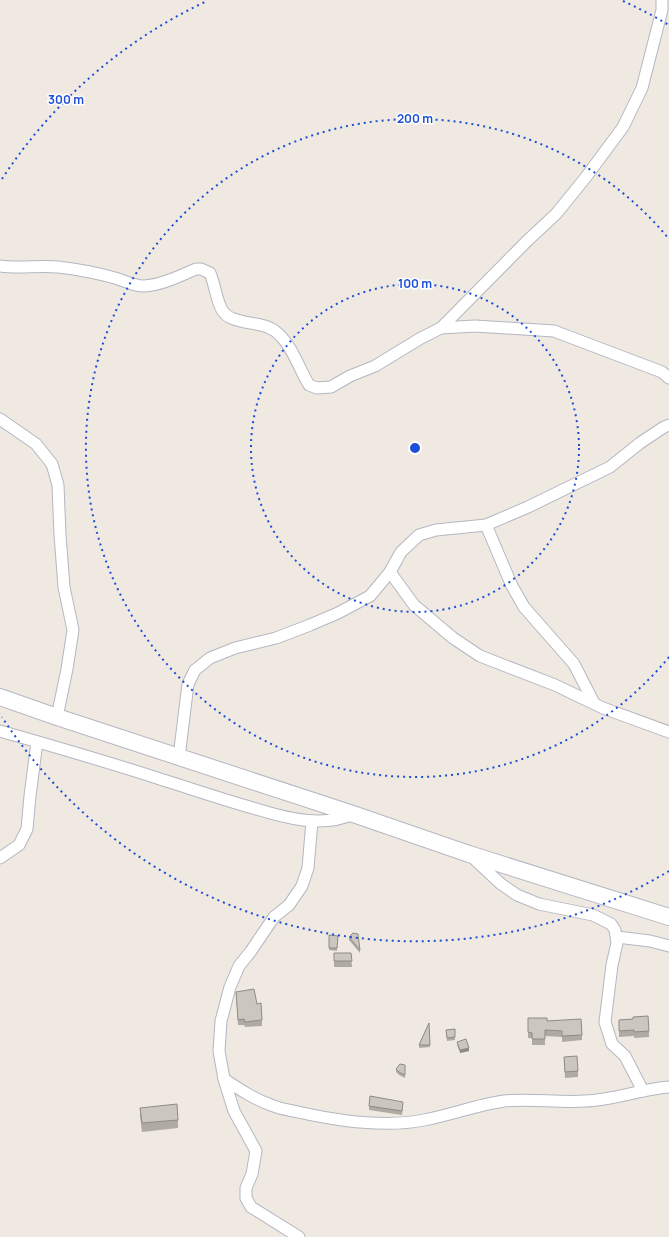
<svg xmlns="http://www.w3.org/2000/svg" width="669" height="1237" font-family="Manrope,sans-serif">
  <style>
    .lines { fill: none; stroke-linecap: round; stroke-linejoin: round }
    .street-casing { stroke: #b4b7c1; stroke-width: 13 }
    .secondary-casing { stroke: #b4b7c1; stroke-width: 18 }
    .street { stroke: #fff; stroke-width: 11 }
    .secondary { stroke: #fff; stroke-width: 16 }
    .wall { fill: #afaba4 }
    .shaded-wall { fill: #8e8b86 }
    .building { fill: #cbc7bf; stroke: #8e8b86 }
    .ring { fill: none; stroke: #1d4ed8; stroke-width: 2; stroke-dasharray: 2 4 }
    .centre { fill: #1d4ed8; stroke: #fff; stroke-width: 2 }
    .ring-label { font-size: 12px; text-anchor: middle; font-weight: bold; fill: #1d4ed8; stroke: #fff; stroke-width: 3; stroke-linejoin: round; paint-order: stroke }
  </style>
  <rect width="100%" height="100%" fill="#efe9e1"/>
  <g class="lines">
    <defs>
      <g id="street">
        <path d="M0,266C19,269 38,265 58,267C76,269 97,273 115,278C125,281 133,286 144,286C162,285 179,276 196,269H201L210,273C215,285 216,299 222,310C231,326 261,320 275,331C292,344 298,367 309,385L317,388L331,387L350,376L375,366L421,338L441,328L475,326L554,331L662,372L669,378"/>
        <path d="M441,328L527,241L556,214L586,177L623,127L642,88L662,10V0"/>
        <path d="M0,419L36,444L52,464L58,485L60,535L64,587L73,630L67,669L57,717"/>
        <path d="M486,525L512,586L524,607L574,664L594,703"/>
        <path d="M390,572L414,605L453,638L480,656L555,685L603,708L669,732"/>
        <path d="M0,731C52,746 105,761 157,778C189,788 221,799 253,808C269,813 286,818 303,820C320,822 338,821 353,814"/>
        <path d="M179,757L188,684L195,670L210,658L235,648L276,638L310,625L338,613L370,596L390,572L401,552L419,535L436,530L486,525L528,507L610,467L640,443L664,427L669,425"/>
        <path d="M472,857L501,884L517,895L539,904L593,915L611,924L615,930L617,943L612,965L605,1022L612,1044L625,1056L643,1091"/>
        <path d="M0,858L19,845L27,829L30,796L37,742"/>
        <path d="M617,937L650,941L669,946"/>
        <path d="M224,1079C239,1089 254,1099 271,1105C280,1109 289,1110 298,1112C338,1121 384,1128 424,1120C451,1115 476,1105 504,1101C531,1098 558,1103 585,1101C614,1100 641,1089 669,1087"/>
        <path d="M299,1237L251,1207L246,1198V1188L252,1174L256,1151L234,1111L224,1079L219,1051L221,1021L230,987L239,966L251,951L274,917L289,905L302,886L308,868L312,821"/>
      </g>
      <path id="secondary" d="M0,697L57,717L353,814L469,854L669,917"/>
    </defs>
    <!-- street casing -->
    <use href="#street" class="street-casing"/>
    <!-- secondary casing -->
    <use href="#secondary" class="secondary-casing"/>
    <!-- street -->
    <use href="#street" class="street"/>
    <!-- secondary -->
    <use href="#secondary" class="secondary"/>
  </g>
  <!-- wall -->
  <g class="wall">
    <path d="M329,935L338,936L337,951L329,950Z"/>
    <path d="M349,937L360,950V953L349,940Z"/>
    <path d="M334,953H351L352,967H334Z"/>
    <path d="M236,992L257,1004L262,1020V1026L245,1027L244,1025H238Z"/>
    <path d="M528,1018L547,1021L582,1035V1040L562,1042V1037L545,1036V1045H532V1038H528Z"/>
    <path d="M633,1019L649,1031V1037L634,1038V1036L619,1037V1020Z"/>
    <path d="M429,1023L430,1047L419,1048V1045Z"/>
    <path d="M455,1029V1040L447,1041L446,1030Z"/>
    <path d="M457,1042L469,1051L460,1053L457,1045Z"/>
    <path d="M564,1057L578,1071V1077L565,1078Z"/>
    <path d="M405,1065V1078L399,1075L396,1072V1069Z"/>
    <path d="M369,1106H403L402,1115L369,1110Z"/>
    <path d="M140,1108L178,1120V1128L142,1132L140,1116Z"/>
  </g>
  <!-- shaded-wall -->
  <path class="shaded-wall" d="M469,1048V1051L460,1053V1050Z"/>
  <!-- building -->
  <g class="building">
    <path d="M353,933L358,934L360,950L349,937Z"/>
    <path d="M329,935L338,936L337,948H329Z"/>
    <path d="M334,953H351L352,961H334Z"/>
    <path d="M254,989L257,1004L261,1003L262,1020L245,1022L244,1019L238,1020L236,992Z"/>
    <path d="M648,1016L649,1031L634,1032V1030L619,1031V1020L633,1019V1017Z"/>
    <path d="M528,1018H547V1021L581,1019L582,1035L562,1036V1031L545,1030V1039H532V1033L528,1032Z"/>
    <path d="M429,1023L430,1045H419Z"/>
    <path d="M455,1029V1037L447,1038L446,1030Z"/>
    <path d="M466,1039L469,1048L460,1050L457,1042Z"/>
    <path d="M577,1056L578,1071L565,1072L564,1057Z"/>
    <path d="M400,1064L405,1065V1075L399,1072L396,1069Z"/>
    <path d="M370,1096L403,1102L402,1111L369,1106Z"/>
    <path d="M177,1104L178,1120L142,1123L140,1108Z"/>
  </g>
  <!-- distance rings -->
  <g class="ring">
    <circle cx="415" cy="448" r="164"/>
    <path d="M669 657A329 329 0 1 1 669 239"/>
    <path d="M669 871A493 493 0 0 1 2 717M2 179A493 493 0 0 1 207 1M623 1A493 493 0 0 1 669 25"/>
  </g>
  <circle cx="415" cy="448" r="6" class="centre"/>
  <g class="ring-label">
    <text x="66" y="104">300 m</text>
    <text x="415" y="123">200 m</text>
    <text x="415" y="288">100 m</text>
  </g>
</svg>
